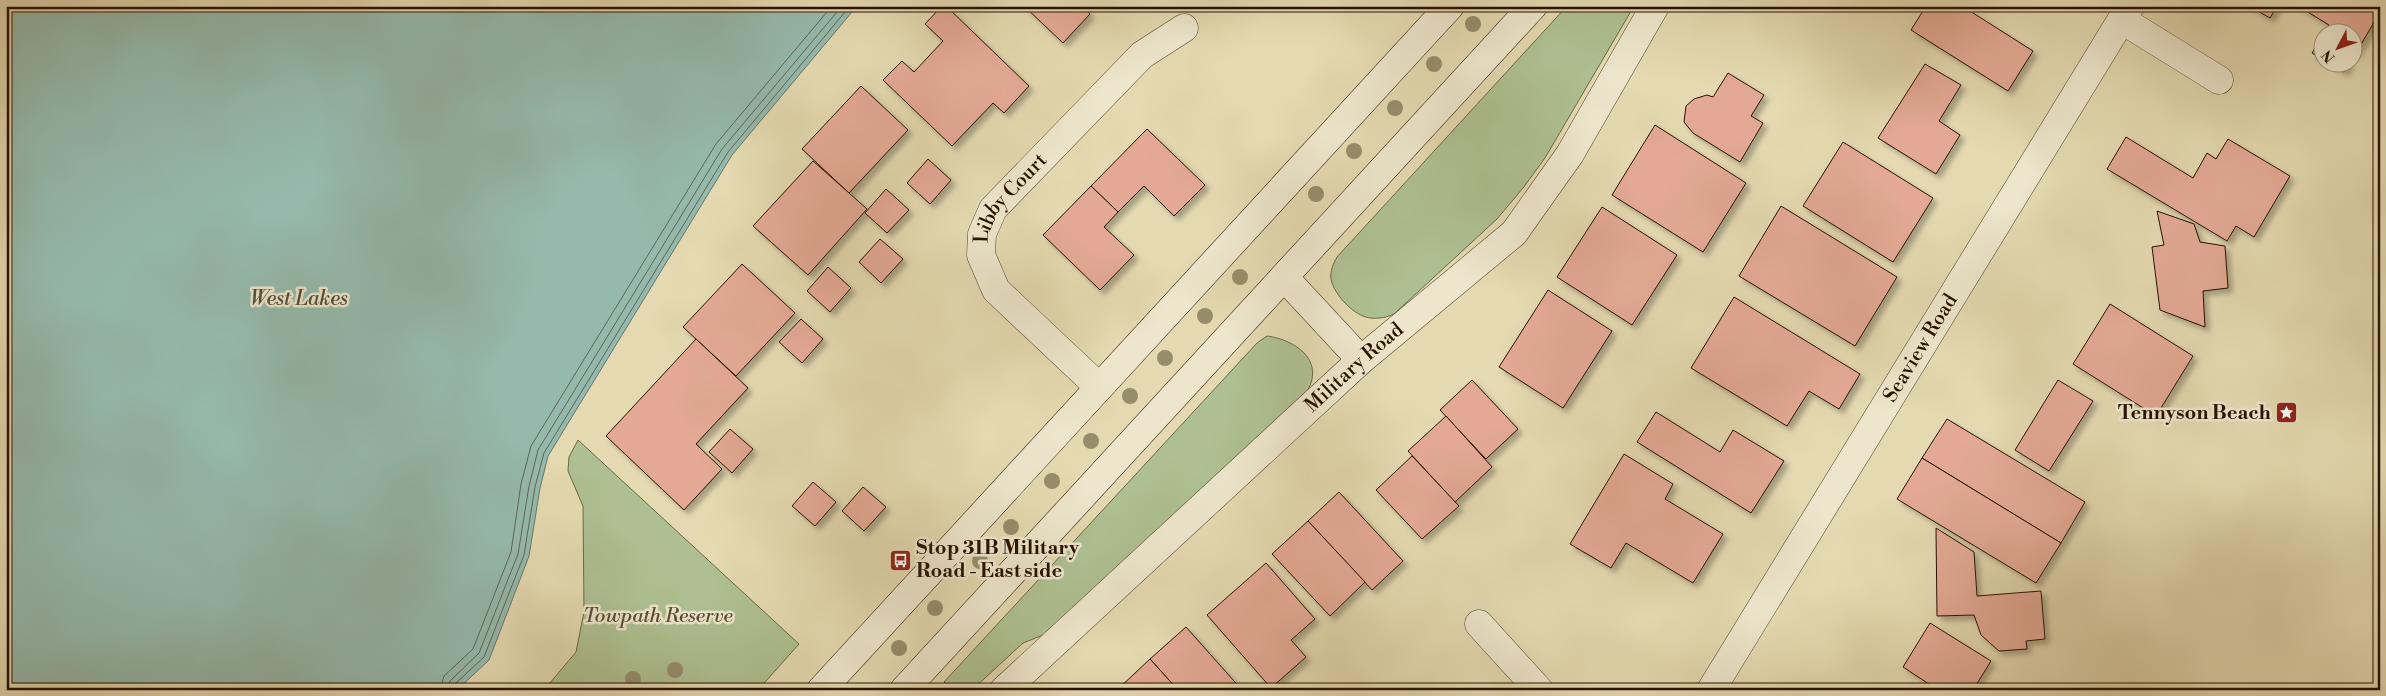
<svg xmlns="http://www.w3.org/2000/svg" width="2386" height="696" font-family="'Libre Bodoni',serif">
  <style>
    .green { fill: #aec091; stroke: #6a6848 }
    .water { fill: #95baad; stroke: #697668 }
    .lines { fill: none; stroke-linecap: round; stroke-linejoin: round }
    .shore { stroke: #5e6556; stroke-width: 1 }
    .building { fill: #e3a994; stroke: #271000; filter: url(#shadow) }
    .street-casing { stroke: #56422c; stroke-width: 29 }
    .secondary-casing { stroke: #271000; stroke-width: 29 }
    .street { stroke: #ede6cc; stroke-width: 28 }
    .secondary { stroke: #ede6cc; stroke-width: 28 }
    .tree { fill: #968d6b }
    .labels { text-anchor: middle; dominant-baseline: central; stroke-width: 5; stroke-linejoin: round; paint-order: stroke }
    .street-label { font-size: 20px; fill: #271000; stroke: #ede6cc }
    .poi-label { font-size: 20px; font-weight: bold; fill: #271000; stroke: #ede6cc; text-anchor: end }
    .park-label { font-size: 20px; font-style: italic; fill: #564e33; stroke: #ede6cc }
    .water-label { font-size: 21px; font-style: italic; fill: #4e4c3d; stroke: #ede6cc }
  </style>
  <defs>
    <filter id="shadow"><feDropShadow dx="4.5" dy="4.5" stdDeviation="2.5" flood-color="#0004"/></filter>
  </defs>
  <rect width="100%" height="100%" fill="#e4d9b0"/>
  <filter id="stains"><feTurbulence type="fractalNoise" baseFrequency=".004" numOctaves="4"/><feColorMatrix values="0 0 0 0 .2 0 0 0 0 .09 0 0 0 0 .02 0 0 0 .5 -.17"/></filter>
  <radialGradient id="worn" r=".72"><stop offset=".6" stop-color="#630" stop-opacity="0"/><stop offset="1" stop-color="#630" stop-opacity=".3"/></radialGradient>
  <!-- green -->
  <g class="green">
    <path d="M1567,6H1634L1545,158L1523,188L1497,219L1394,314C1387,317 1380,319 1371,318C1355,317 1334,295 1331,279C1330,271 1333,264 1337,257Z"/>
    <path d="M1267,336C1297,340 1326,362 1306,393L1043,635L1023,643L972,690H954L944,682L1257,343Z"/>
    <path d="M578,440L799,644L758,690H544L576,652L584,612L583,506L568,471L569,457Z"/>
  </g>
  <!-- water -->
  <path class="water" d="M6,6H857L732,155L548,456L540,488L529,556L489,660L457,690H6Z"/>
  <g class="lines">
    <!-- shore -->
    <g class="shore">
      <path d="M440,690L444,676L473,649L511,552L521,484L531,446L716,144L832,6"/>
      <path d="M448,690L450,681L479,653L518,554L529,486L538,450L722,149L842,6"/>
      <path d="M454,690L455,684L484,657L524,555L535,487L544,453L728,152L850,6"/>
    </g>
  </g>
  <!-- building -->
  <g class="building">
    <path d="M942,6H946L1029,86L1004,113L993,103L952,146L883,80L902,61L914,72L943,41L925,24Z"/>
    <path d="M1024,6H1082L1090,14L1063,43Z"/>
    <path d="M1926,6H1962L2033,51L2008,91L1911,30Z"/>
    <path d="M2249,6H2277L2270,18Z"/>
    <path d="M2298,6H2366L2379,14L2354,56V32H2324L2329,25Z"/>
    <path d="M2324,34V60L2312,53Z"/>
    <path d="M2328,62H2350L2344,72Z"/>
    <path d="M1925,64L1961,85L1939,121L1960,135L1936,174L1878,138Z"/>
    <path d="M1728,73L1764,95L1751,116L1763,123L1740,162L1693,133L1684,122L1686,106L1694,99L1707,95L1713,97Z"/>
    <path d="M861,86L908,130L849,193L802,149Z"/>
    <path d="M1655,125L1746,183L1703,252L1612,195Z"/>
    <path d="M1147,129L1205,185L1174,216L1144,186L1118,212L1091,186Z"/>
    <path d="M2126,137L2193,178L2207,153L2216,159L2228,139L2290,176L2254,237L2236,226L2227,241L2107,169Z"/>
    <path d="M1843,142L1933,198L1893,262L1803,206Z"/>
    <path d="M928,159L951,180L930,204L907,183Z"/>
    <path d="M813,161L867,209L808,275L753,226Z"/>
    <path d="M1091,186L1118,212L1104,227L1134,255L1100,290L1043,235Z"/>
    <path d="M886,189L909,210L887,233L865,213Z"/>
    <path d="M1781,206L1897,277L1855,346L1739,276Z"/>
    <path d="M1602,207L1677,255L1632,325L1557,277Z"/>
    <path d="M2157,211L2194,224L2200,242L2225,246L2228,288L2203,291L2205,327L2160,310L2152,247L2164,245Z"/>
    <path d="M880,239L903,259L881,283L859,262Z"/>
    <path d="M742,264L795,313L736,376L683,327Z"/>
    <path d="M828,267L851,288L830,312L807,291Z"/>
    <path d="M1548,290L1612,331L1563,408L1499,367Z"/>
    <path d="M1734,297L1860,374L1839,409L1809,391L1787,426L1691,368Z"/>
    <path d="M2110,304L2193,356L2156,416L2073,364Z"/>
    <path d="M801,319L823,339L802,363L779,342Z"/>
    <path d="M696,339L748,388L696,444L722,469L684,510L606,436Z"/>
    <path d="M1472,380L1518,429L1486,459L1440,410Z"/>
    <path d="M2058,380L2093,401L2049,471L2015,450Z"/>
    <path d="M1656,412L1720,452L1733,430L1784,461L1751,513L1637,442Z"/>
    <path d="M1446,416L1492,467L1455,502L1408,451Z"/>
    <path d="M1947,419L2085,502L2061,543L1922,458Z"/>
    <path d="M730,429L753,449L732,473L709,452Z"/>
    <path d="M1624,454L1673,484L1665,499L1723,534L1693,583L1626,543L1611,568L1570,544Z"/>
    <path d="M1412,456L1459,506L1422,539L1376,490Z"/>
    <path d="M1922,458L2061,543L2036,583L1897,499Z"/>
    <path d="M813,482L836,502L815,526L792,506Z"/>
    <path d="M863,487L886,507L864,531L842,511Z"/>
    <path d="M1339,492L1403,561L1372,590L1308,521Z"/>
    <path d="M1308,521L1365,582L1330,616L1272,554Z"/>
    <path d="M1936,528L1974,552L1977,596L2041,591L2045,639L2026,641L2027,649L1999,651L1981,635L1974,615L1937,616Z"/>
    <path d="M1266,563L1315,619L1291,640L1306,657L1271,688L1207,615Z"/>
    <path d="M1930,623L1991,661L1973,690H1938L1903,667Z"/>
    <path d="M1186,627L1242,690H1178L1150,659Z"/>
    <path d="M1150,659L1178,690H1117Z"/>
  </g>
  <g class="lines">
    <defs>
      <g id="street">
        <path d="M2122,20L2219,80"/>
        <path id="s1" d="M1099,387L996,290L981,255L982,234L993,209L1142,55L1184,28"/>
        <path d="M1479,624L1539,690"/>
        <path id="s2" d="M1004,690L1361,360L1514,233L1570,154L1655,6"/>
        <path id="s3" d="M1711,690L2130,6"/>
      </g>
      <g id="secondary">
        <path d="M1284,277L1361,360"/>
        <path d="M821,690L1450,6"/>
        <path d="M904,690L1533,6"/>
      </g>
    </defs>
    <!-- street casing -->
    <use href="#street" class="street-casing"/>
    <!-- secondary casing -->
    <use href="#secondary" class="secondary-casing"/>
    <!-- street -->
    <use href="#street" class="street"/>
    <!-- secondary -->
    <use href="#secondary" class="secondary"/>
  </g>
  <!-- trees -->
  <g class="tree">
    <circle cx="1473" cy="24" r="8"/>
    <circle cx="1434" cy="64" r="8"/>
    <circle cx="1395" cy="108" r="8"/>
    <circle cx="1354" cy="151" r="8"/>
    <circle cx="1316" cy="194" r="8"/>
    <circle cx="1240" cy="277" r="8"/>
    <circle cx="1205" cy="316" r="8"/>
    <circle cx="1165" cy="358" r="8"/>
    <circle cx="1130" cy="396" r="8"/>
    <circle cx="1091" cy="441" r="8"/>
    <circle cx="1052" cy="481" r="8"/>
    <circle cx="1011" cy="527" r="8"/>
    <circle cx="980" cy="561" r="8"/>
    <circle cx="935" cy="608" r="8"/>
    <circle cx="899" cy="648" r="8"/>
    <circle cx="675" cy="670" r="8"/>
    <circle cx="633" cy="679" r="8"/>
  </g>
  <!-- icons -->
  <defs>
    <symbol id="sight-square" viewBox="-11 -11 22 22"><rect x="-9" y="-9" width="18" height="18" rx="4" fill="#8f2418" stroke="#ede6cc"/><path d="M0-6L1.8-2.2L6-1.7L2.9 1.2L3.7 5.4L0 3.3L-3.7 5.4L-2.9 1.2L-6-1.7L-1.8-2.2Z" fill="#fff"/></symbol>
    <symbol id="bus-square" viewBox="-11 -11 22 22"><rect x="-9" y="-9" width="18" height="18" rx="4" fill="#8f2418" stroke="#ede6cc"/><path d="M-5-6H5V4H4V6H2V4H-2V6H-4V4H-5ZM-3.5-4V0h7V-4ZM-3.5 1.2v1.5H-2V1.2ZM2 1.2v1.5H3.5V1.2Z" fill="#fff"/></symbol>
  </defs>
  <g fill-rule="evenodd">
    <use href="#sight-square" x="2274" y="400" width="25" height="25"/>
    <use href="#bus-square" x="888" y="548" width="25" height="25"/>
  </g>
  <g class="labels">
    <!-- street labels -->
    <g class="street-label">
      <text stroke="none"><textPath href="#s1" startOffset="246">Libby Court</textPath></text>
      <text stroke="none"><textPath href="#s3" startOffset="401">Seaview Road</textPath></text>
      <text stroke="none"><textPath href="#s2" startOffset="476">Military Road</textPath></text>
    </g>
    <!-- poi labels -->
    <g class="poi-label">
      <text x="2271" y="413">Tennyson Beach</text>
      <text x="916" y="548" text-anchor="start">Stop 31B Military<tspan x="916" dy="23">Road - East side</tspan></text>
    </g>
    <!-- park labels -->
    <g class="park-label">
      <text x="658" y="616">Towpath Reserve</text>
    </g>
    <!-- water labels -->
    <g class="water-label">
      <text x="299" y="299">West Lakes</text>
    </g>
  </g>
  <!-- margin -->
  <rect width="2386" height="696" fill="none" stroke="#e4d9b0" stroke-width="25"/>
  <rect x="8" y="8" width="2371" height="681" fill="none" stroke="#271000" stroke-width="2.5"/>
  <rect x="12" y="12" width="2361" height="671" fill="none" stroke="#271000"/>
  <!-- north arrow -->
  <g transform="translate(2338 48) rotate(229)"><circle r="24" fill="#ede6cc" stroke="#9e907a"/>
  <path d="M0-4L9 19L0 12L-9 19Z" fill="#8f2418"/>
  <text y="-8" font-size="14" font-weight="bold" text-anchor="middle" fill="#271000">N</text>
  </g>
  <rect width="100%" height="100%" filter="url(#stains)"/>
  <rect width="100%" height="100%" fill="url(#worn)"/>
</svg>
